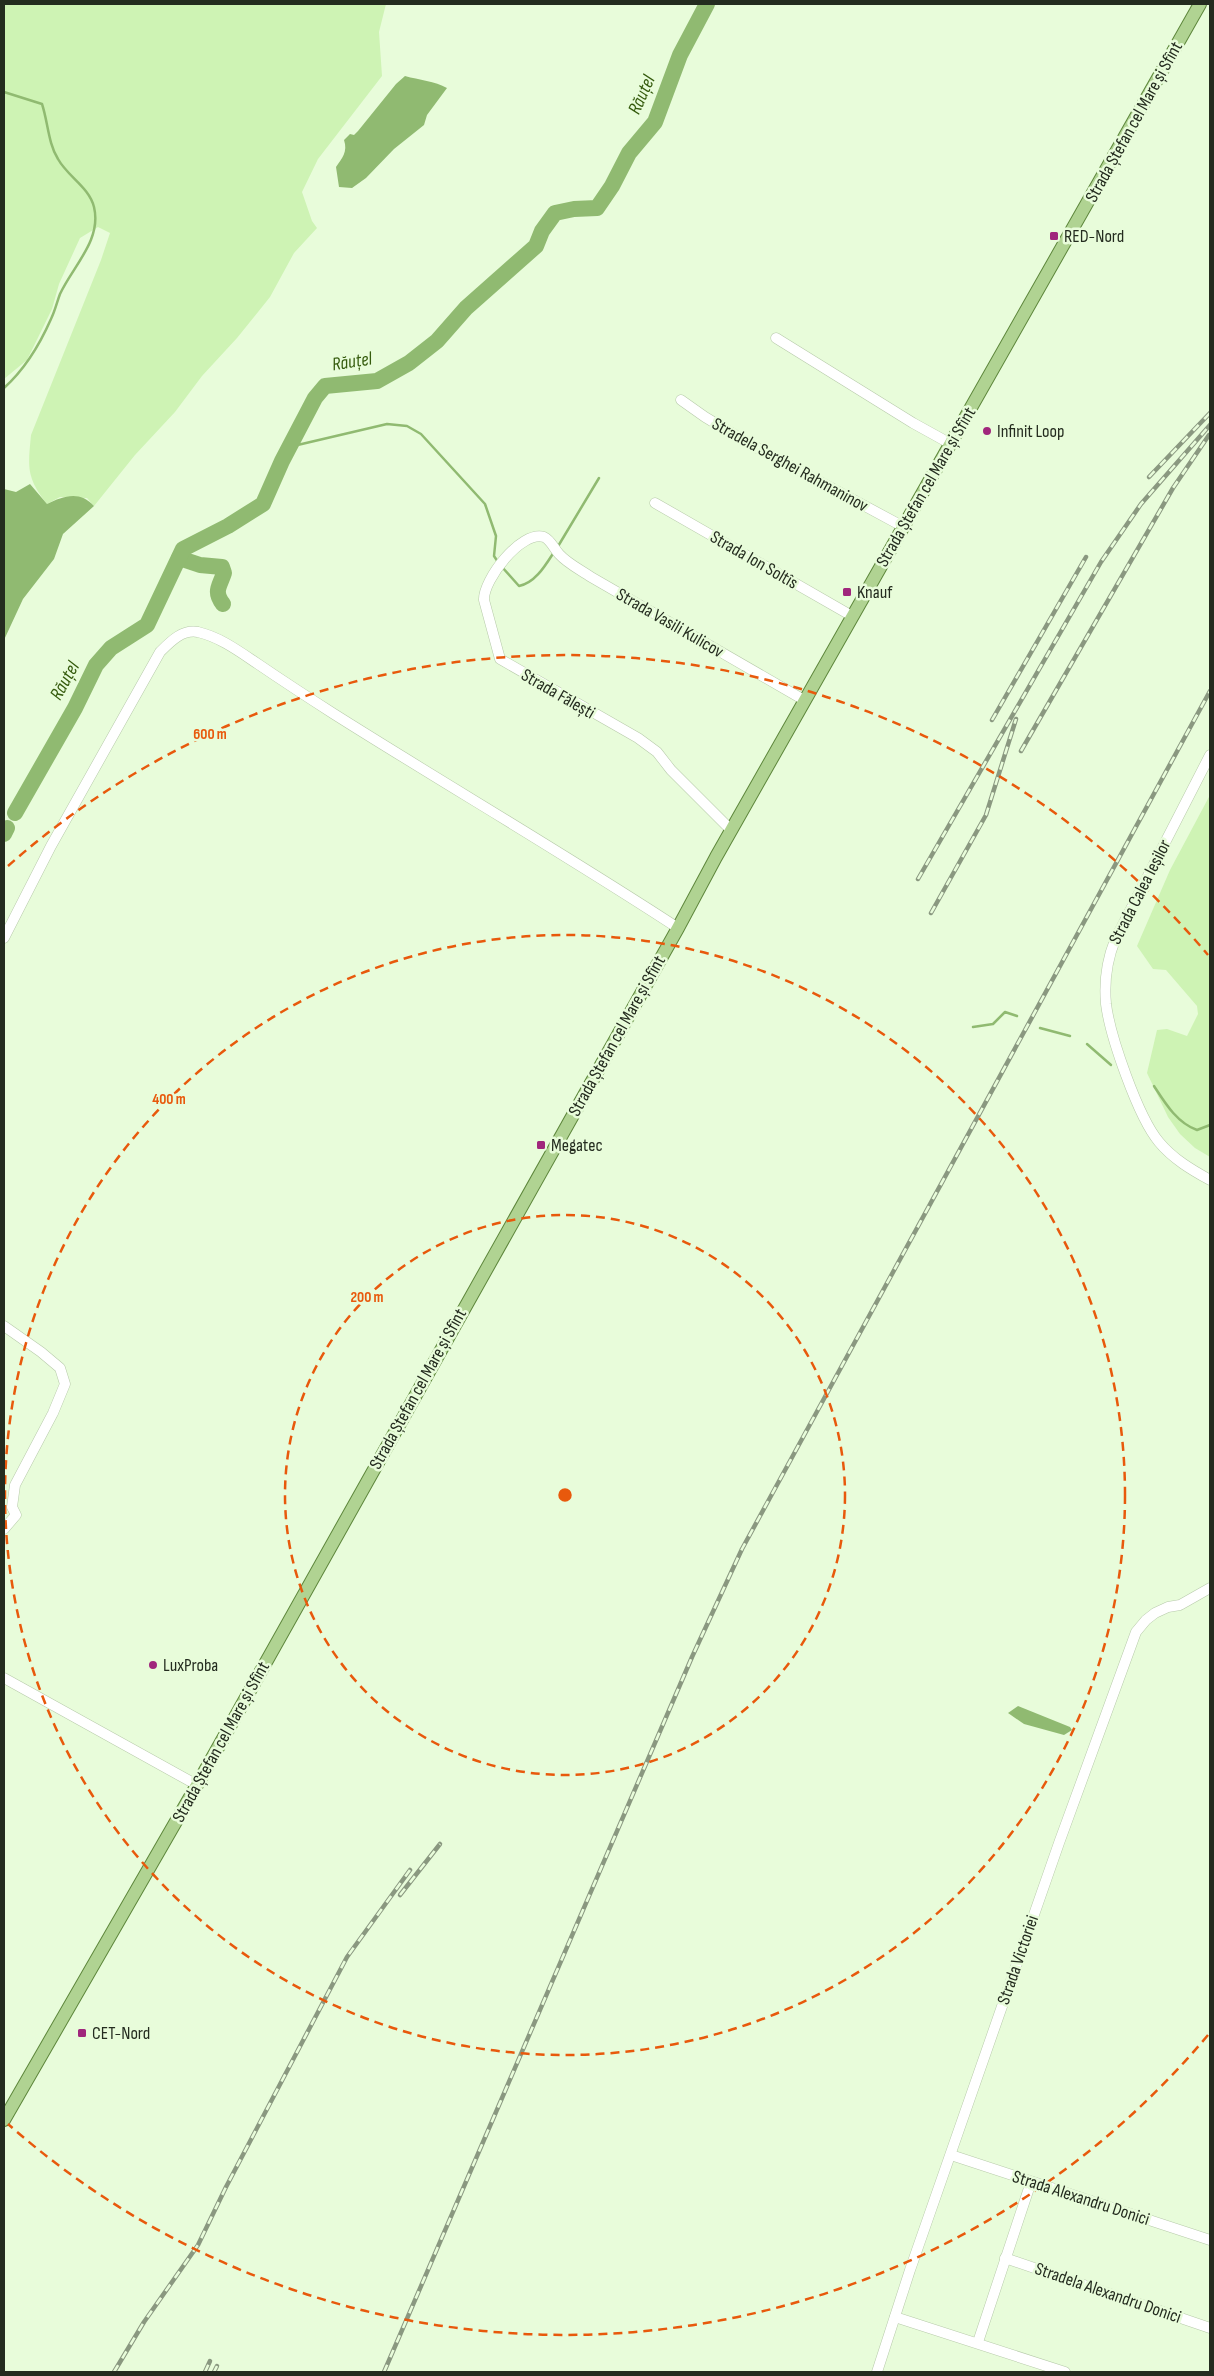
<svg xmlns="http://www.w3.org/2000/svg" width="1214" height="2376" font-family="'Sofia Sans Condensed',sans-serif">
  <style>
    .green { fill: #cef3b4 }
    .water { fill: #90ba71 }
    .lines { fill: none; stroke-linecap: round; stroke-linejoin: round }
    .stream { stroke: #90ba71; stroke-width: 2.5 }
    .river { stroke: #90ba71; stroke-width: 16 }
    .minor-casing { stroke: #b7caaa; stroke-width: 11 }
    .major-casing { stroke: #5d863b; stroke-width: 14 }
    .minor { stroke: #fff; stroke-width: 10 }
    .major { stroke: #b0d392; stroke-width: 12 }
    .rail-casing { stroke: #8a9880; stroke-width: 4.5 }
    .rail { stroke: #e8fcda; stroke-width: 2.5; stroke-dasharray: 8; stroke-linecap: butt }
    .ring { fill: none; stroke: #e8590c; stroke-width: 2.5; stroke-dasharray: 9 6 }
    .poi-dot { fill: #a0267c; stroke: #e8fcda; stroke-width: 2 }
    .labels { text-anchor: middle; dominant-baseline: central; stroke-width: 5; stroke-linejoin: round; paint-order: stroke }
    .street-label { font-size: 18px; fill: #242c1f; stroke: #e8fcda }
    .poi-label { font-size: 18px; fill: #242c1f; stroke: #e8fcda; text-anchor: start }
    .water-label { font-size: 19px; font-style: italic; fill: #355b0d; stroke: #e8fcda }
    .centre { fill: #e8590c; stroke: #e8fcda; stroke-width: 2.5 }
    .ring-label { font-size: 15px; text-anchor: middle; font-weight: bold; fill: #e8590c; stroke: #e8fcda; stroke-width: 5; stroke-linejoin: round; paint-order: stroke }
  </style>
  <rect width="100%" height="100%" fill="#e8fcda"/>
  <!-- green -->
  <g class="green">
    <path d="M4,4H386L379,32L382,76L318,159L302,192L312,221L317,228L294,253L270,297L237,338L202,376L175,412L135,455L94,506L87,498L60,497L47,504C26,477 28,467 31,435L101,260L110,233L98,227L80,238L59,284L52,309L27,360L4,379Z"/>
    <path d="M1210,795V1157L1195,1148L1180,1134L1168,1117L1147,1073L1157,1030L1167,1029L1187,1036L1198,1014L1197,1006L1166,970L1153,969L1137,946L1170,870Z"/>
  </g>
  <!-- water -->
  <g class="water">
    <path d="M405,76C419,80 435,81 447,88L427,115L424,125L394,149L366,178L352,188L339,187L336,167C342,158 348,152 344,140L350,134L354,135L358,131L396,84Z"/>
    <path d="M30,484L47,504C63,496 80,490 94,506L63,534L54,559L23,599L4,640V489L16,492Z"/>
    <path d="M1018,1706L1070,1727L1072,1730L1064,1735L1024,1724L1008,1713Z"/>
  </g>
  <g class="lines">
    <!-- stream -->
    <g class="stream">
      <path d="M4,92L42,104C48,122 48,143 58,159C68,177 89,187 94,207C102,240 73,266 60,294C57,302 55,311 51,319C40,344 24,370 4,388"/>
      <path d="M289,447L387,424L407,426L421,434L485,504L496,536L494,556L498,562"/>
      <path d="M557,548L599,478"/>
      <path d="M502,567L519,586C535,583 545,566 554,552"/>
      <path d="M973,1027L993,1024L1005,1012L1017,1016"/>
      <path d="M1040,1028L1070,1036"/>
      <path d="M1087,1044L1111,1065"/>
      <path d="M1154,1086C1165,1103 1177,1123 1197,1130L1210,1125"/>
    </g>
    <!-- river -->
    <g class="river">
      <path d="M179,558L200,565L222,567L224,573C220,586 213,591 223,604"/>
      <path d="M15,813L75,708L96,665L111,648L147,625L183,549L228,526L263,504L282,461L315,398L325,386L377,381L409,363L437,341L466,308L536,246L542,231L555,213L574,209L597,208L612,186L629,153L655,122L680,55L707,4"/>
      <path d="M4,834L7,828"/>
    </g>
    <defs>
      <g id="minor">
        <path d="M776,338L913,423L951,444"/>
        <path d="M681,400L705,417L750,444L902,526"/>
        <path d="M655,503L852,616"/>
        <path d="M1210,755L1115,940C1107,960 1104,982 1106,1004C1110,1036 1138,1117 1159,1142C1173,1159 1192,1170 1210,1180"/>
        <path d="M731,830L671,770L657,752L638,738L500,659L484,600C483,580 521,530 544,537C551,540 554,549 559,554C568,564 581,570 591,577L804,700"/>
        <path d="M4,938L51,846L160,652C170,642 182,629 198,632C220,637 240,652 258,664C283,681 309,698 334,714C448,786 565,854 678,928"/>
        <path d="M4,1326L41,1352L60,1368L65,1384L53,1413L15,1485L12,1507L16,1515L4,1529"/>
        <path d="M4,1678L197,1785"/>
        <path d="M951,2155L1210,2240"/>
        <path d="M1005,2258L1210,2328"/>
        <path d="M895,2317L1065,2372"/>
        <path d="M978,2342L1031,2182"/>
        <path d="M877,2372L910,2270L1059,1843L1136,1632L1146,1620L1155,1613L1168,1607L1180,1605L1210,1588"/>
      </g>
      <path id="major" d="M4,2120L197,1785L678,928L716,857L1200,4"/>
    </defs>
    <!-- minor casing -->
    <use href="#minor" class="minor-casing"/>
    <!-- major casing -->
    <use href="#major" class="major-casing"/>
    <!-- minor -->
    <use href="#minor" class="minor"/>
    <!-- major -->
    <use href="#major" class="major"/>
    <defs>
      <g id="rail">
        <path d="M1149,477L1210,413"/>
        <path d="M992,720L1086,557"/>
        <path d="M1021,751L1173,488L1209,435"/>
        <path d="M918,879L1101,562L1141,504L1210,425"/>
        <path d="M931,913L986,815L1016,719"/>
        <path d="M400,1895L440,1844"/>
        <path d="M114,2372L144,2322L198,2245L226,2187L347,1957L410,1870"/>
        <path d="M205,2372L210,2361"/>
        <path d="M214,2372L217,2366"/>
        <path d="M384,2372L692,1657L742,1549L1210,691"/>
      </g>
    </defs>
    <!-- rail casing -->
    <use href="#rail" class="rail-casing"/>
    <!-- rail -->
    <use href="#rail" class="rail"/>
  </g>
  <!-- distance rings -->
  <g class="ring">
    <circle cx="565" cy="1495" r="280"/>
    <circle cx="565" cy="1495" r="560"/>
    <path d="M1208 2035A840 840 0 0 1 8 2124M8 866A840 840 0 0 1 1208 955"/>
  </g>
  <!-- markers -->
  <g class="poi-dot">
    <rect x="1049" y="231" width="10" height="10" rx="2.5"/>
    <circle cx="987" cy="431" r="5"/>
    <rect x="842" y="587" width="10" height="10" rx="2.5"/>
    <rect x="536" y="1140" width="10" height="10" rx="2.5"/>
    <circle cx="153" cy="1665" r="5"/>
    <rect x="77" y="2028" width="10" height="10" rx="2.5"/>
  </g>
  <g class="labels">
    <!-- street labels -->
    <g class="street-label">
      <text transform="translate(1134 122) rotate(-61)">Strada Ștefan cel Mare și Sfînt</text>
      <text transform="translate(790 465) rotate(29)">Stradela Serghei Rahmaninov</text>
      <text transform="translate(926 487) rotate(-60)">Strada Ștefan cel Mare și Sfînt</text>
      <text transform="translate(754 560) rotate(30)">Strada Ion Soltîs</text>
      <text transform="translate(670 623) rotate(30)">Strada Vasili Kulicov</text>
      <text transform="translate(558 694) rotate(30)">Strada Fălești</text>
      <text transform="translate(1140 892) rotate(-63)">Strada Calea Ieșilor</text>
      <text transform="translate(617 1036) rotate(-61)">Strada Ștefan cel Mare și Sfînt</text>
      <text transform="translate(418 1389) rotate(-61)">Strada Ștefan cel Mare și Sfînt</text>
      <text transform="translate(221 1742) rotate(-61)">Strada Ștefan cel Mare și Sfînt</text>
      <text transform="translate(1018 1960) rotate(-71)">Strada Victoriei</text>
      <text transform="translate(1081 2198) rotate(18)">Strada Alexandru Donici</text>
      <text transform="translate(1108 2293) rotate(19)">Stradela Alexandru Donici</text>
    </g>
    <!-- poi labels -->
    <g class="poi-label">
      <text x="1064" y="236">RED-Nord</text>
      <text x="997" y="431">Infinit Loop</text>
      <text x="857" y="592">Knauf</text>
      <text x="551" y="1145">Megatec</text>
      <text x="163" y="1665">LuxProba</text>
      <text x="92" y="2033">CET-Nord</text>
    </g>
    <!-- water labels -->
    <g class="water-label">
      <text transform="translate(642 95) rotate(-66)">Răuțel</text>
      <text transform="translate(352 362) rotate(-9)">Răuțel</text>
      <text transform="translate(65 681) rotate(-61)">Răuțel</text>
    </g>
  </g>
  <circle cx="565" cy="1495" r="8" class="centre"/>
  <g class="ring-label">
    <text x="210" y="739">600 m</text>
    <text x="169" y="1104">400 m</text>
    <text x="367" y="1302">200 m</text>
  </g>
  <!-- border -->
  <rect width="1214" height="2376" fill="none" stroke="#242c1f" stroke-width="10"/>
</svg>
